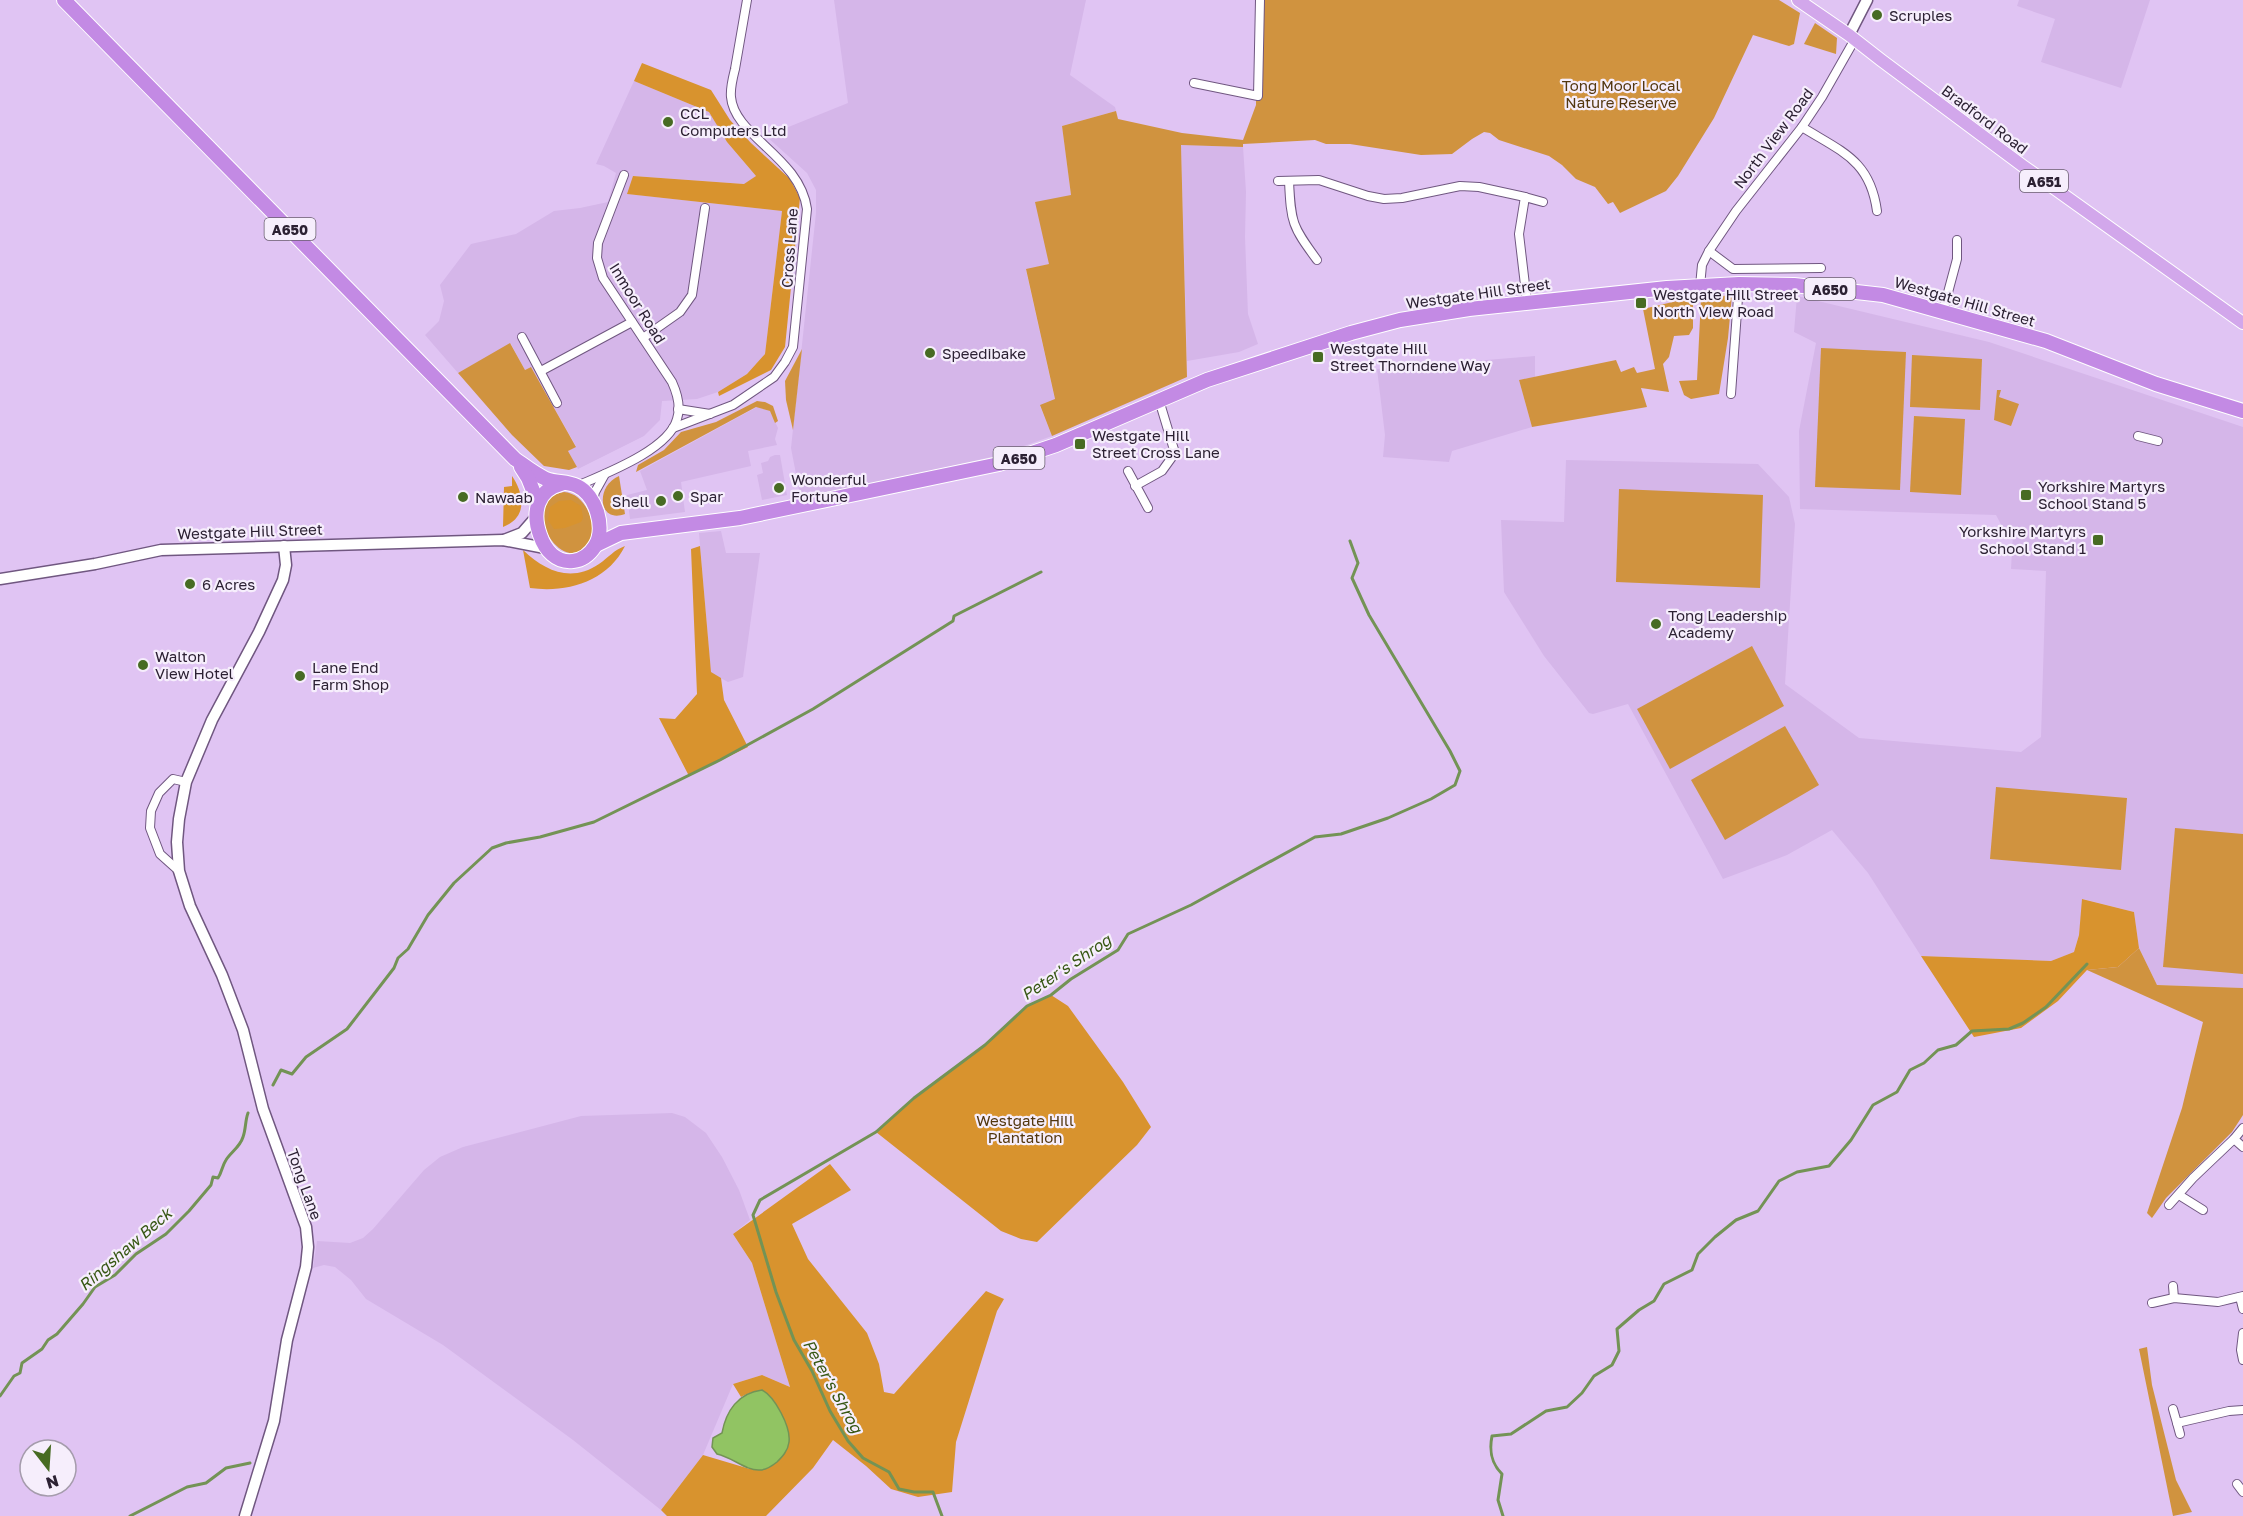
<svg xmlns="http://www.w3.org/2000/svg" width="2243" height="1516" font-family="'Golos Text',sans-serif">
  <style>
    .built { fill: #d5b6e9 }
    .green { fill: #d0933f }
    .forest { fill: #d8932e }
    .water { fill: #91c463; stroke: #739355; stroke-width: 1.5 }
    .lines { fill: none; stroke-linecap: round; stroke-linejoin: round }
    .stream { stroke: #739355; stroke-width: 3 }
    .minor-casing { stroke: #705780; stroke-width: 10 }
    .tertiary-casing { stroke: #705780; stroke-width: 13 }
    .secondary-casing { stroke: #705780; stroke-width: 13 }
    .primary-casing { stroke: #fff; stroke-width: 14 }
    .trunk-casing { stroke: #fff; stroke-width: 16 }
    .minor { stroke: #fff; stroke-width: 8 }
    .tertiary { stroke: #fff; stroke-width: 10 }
    .secondary { stroke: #fff; stroke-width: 10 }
    .primary { stroke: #d2a7eb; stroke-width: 12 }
    .trunk { stroke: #c38ae4; stroke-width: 14 }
    .poi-dot { fill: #476b23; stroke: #f6eefc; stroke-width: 2 }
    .labels { text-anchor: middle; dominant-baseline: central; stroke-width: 4.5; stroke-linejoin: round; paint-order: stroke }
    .shield { fill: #f6eefc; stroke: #695e6f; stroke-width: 1.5 }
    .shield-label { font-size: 14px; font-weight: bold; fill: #2c2133 }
    .poi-label { font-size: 15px; fill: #2c2133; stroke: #f6eefc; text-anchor: start }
    .park-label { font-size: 15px; fill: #53370f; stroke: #f6eefc }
    .street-label { font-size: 15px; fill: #2c2133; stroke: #f6eefc }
    .water-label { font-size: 16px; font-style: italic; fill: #375714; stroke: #f6eefc }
  </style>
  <rect width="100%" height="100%" fill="#e0c4f3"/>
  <!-- built -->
  <g class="built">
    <path d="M834,0H1086L1070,75L1115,107L1116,111L1062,126L1071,195L1049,264L1026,270L1055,400L1040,406L1052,436L996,456L801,500L791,448L816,213V190L807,173L766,136L848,103Z"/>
    <path d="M2019,0H2150L2121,88L2041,62L2055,19L2017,6Z"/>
    <path d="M634,81L709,112L727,142L756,176L745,184L634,176L628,194L782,211L765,354L747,374L718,392L697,399L662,401L660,420L644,436L578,469L568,451L576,446L531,367L525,370L511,344L458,373L425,335L439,321L444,301L440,285L471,244L516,234L554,211L580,208L608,202L616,173L604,166L596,164Z"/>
    <path d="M1181,145L1243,147L1246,192L1245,237L1248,314L1258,344L1239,352L1187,361Z"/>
    <path d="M1797,296L1989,342L2243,427V988L2157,985L2139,948L2134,912L2083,899L2079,935L2074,952L2051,961L1921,956L1868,873L1832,830L1787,855L1723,879L1628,704L1593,714L1589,713L1544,656L1504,592L1501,520L1564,522L1566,460L1758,464L1789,497L1795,524L1785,684L1859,738L2021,752L2041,737L2046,571L2011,569L2013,533L2004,530L1996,515L1800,509L1799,431L1816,343L1794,332Z"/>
    <path d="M1535,356V377L1519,380L1532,427L1452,451L1449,462L1383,457L1385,435L1377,369Z"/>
    <path d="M757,407L770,411L778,428L775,439L777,445L748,451L751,466L681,482L685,512L630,519L627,495L647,490L640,471Z"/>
    <path d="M775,455H780L787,495L762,500L757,475L763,473L761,463L768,461L770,457Z"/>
    <path d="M721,531L726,553H760L743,677L728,682L711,673L699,533Z"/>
    <path d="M672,1113L685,1117L706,1133L722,1157L739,1190L750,1220L733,1234L752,1263L790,1387L762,1375L733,1384L703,1455L661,1510L573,1440L443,1345L366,1299L351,1280L335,1267L324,1265L313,1268L317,1241L350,1243L363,1238L373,1229L424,1170L440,1157L463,1147L581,1116Z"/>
  </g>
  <!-- green -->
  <g class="green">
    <path d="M1257,0H1779L1800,13L1794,44L1789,46L1753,35L1714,118L1678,176L1666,191L1620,213L1613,202L1608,204L1595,187L1576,179L1562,165L1549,156L1499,140L1490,133L1484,132L1472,139L1452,154L1421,155L1350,144H1326L1315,140L1243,144V147L1181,145L1187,377L1052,436L1040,405L1055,399L1026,269L1049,264L1035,202L1071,195L1062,126L1116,111L1118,119L1182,133L1243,140L1256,105Z"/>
    <path d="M1815,23L1837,38L1836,54L1804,44Z"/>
    <path d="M1732,295L1728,338L1719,394L1691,399L1684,395L1679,381L1697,380L1701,298Z"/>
    <path d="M1693,299V328L1689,335L1674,336L1669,357L1663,364L1669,392L1641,388L1647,407L1532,427L1519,380L1616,360L1621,372L1634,367L1637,373L1655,369L1643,309L1681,300Z"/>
    <path d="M510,343L525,370L531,367L576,447L568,451L577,467L569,470L544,466L512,435L458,373Z"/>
    <path d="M1821,348L1906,352L1900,490L1815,487Z"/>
    <path d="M802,349L793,430L786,400L785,381Z"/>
    <path d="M1912,355L1982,359L1980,410L1910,407Z"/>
    <path d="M1997,390H2001L1999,397L2019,404L2011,426L1994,420Z"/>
    <path d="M757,401L765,402L773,406L778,421L775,423L770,411L756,407L636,472L638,465L664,450L681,432L716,422Z"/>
    <path d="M1914,416L1965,419L1961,495L1910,492Z"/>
    <path d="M619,476L625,514C598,524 595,486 619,476Z"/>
    <path d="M1619,489L1763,495L1760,588L1616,582Z"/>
    <path d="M564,492C585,493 599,525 589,542C564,582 514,501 564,492Z"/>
    <path d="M1752,646L1784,706L1670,769L1637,709Z"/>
    <path d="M1785,726L1819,785L1725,840L1691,780Z"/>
    <path d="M1996,787L2127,798L2121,870L1990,859Z"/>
    <path d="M2175,828L2243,834V974L2163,967Z"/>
    <path d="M2139,948L2157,985L2243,988V1115L2232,1132L2166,1198L2152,1218L2147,1213L2182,1108L2203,1022L2087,970L2118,967Z"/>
    <path d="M2147,1347L2152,1385L2176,1480L2192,1512L2173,1516L2139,1349Z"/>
  </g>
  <!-- forest -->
  <g class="forest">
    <path d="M642,63L711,90L730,120L751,143L790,179L800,198L785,347L771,370L719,396L718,392L747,374L765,354L782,211L627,194L633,176L744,184L756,176L727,142L709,112L634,81Z"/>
    <path d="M512,476C525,495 527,518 503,527L504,487L512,486Z"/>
    <path d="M571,500L581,506L583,518L581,522L565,528L554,529L548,520L550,507L559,501Z"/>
    <path d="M625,546C607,582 567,593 530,588L523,550C545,571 571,583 599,564C609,557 614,550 625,546Z"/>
    <path d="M700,546L711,672L721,678L724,700L748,747L689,776L659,718L675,719L697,694L691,549Z"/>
    <path d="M2082,899L2134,912L2139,948L2118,967L2087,970L2058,1001L2021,1028L1974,1037L1921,956L2051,961L2074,952L2079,935Z"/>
    <path d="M1051,995L1068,1006L1123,1082L1151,1127L1137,1145L1037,1242L1021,1239L1001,1231L876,1132L914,1098L985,1045L1027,1006Z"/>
    <path d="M830,1164L851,1190L792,1224L808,1259L867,1333L879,1364L884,1392L894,1394L986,1291L1004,1299L997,1311L956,1442L952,1492L918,1497L891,1489L866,1466L833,1440L813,1468L766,1516H667L661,1510L703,1455L750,1469L787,1430C777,1406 772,1380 741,1397L733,1384L762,1375L790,1387L752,1263L733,1234Z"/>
  </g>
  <!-- water -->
  <path class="water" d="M762,1390C775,1397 791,1427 789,1442C788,1451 782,1457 777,1462C772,1466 766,1470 760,1470C746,1471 732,1457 717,1454L712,1447L713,1438L722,1433C726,1411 738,1393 762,1390Z"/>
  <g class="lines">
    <!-- stream -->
    <g class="stream">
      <path d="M273,1085L281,1070L292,1074L306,1057L347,1029L394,968L398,958L408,949L428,915L454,883L492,848L506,843L540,837L594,822L720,760L813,709L953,621L954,616L1041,572"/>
      <path d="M0,1396L14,1376L20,1373L22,1363L42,1349L48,1340L57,1334L83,1304L95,1287L115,1275L136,1254L166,1234L189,1211L211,1185L213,1177L218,1178C222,1172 222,1166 226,1160C231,1152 240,1147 243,1137C246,1129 245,1121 248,1113"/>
      <path d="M130,1516L187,1487L206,1483L226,1468L250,1463"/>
      <path d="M942,1516L933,1492H914L899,1489L889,1472L863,1458L848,1441L830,1411L812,1371L794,1340L776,1292L753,1215L760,1200L876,1132L914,1098L985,1045L1027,1006L1051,995L1071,979L1118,950L1128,934L1191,905L1315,837L1341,834L1388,818L1431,799L1455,785L1460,771L1450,751L1369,615L1352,578L1358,563L1350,541"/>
      <path d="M1503,1516L1498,1500L1502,1474C1491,1463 1489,1451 1492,1436L1511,1434L1546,1411L1567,1407L1582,1393L1594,1376L1612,1365L1619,1351L1617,1329L1639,1310L1654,1301L1664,1284L1692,1270L1698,1254L1715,1237L1736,1220L1758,1211L1779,1181L1797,1172L1829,1166L1851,1140L1873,1105L1897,1092L1910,1070L1924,1063L1938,1050L1956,1045L1972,1031L2009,1029L2023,1023L2046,1007L2087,964"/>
    </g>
    <defs>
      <g id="minor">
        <path d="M1194,83L1258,96L1260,0"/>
        <path d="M1802,127C1842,152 1870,160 1877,211"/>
        <path d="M1278,181L1319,180L1368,196L1384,199L1402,198L1460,186L1479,187L1525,197L1519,234L1527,302"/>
        <path d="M1289,181C1291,223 1292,226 1317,260"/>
        <path d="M1525,197L1543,202"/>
        <path d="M1709,251L1733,269L1821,268"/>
        <path d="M1700,286L1702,265L1709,251L1736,211L1802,127L1822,97L1855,39"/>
        <path d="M1943,311L1957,259V240"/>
        <path d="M522,337L557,403"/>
        <path d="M643,338L680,312L692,295L705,208"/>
        <path d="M541,371L632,322"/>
        <path d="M1731,394L1739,284"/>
        <path d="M678,409L710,414"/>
        <path d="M673,428L733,405L774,377L785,362L793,347L807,209C800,157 734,136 731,97C730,88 733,77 735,69C739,46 743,23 747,0"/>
        <path d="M2138,436L2158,441"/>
        <path d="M1128,471L1148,508"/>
        <path d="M577,486C604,474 669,450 677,419C681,407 677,393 672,382L603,278L597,258L598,243L624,175"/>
        <path d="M1135,486L1162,471L1175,453L1159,400"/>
        <path d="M593,501L595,492L605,474"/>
        <path d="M179,871L160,854L150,828L151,811L159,793L173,779L186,782"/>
        <path d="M2243,1128L2234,1139L2243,1147"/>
        <path d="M2179,1195L2203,1210"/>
        <path d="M2169,1205L2193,1178L2234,1139"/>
        <path d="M2173,1286L2174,1298"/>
        <path d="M2240,1297L2243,1309"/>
        <path d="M2152,1303L2174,1298L2218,1302L2243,1296"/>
        <path d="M2243,1333L2241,1350L2243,1360"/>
        <path d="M2173,1409L2177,1423L2229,1411L2243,1410"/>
        <path d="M2177,1423L2180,1434"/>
        <path d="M2237,1484L2243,1492"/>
      </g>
      <g id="tertiary">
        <path d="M1849,35L1867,0"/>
        <path d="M245,1516L274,1421L287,1340L306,1267L308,1247L306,1227L263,1109L243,1030L222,975L190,906L179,871L177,842L179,819L186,782L212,720L259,632L283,580L286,565L284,546"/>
      </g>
      <g id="secondary">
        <path d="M504,540L522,533L536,517"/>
        <path d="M0,579L95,564L161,550L503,540L545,548"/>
      </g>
      <path id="primary" d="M1798,0L1849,35L1881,60L2023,166L2243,323"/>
      <g id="trunk">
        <path d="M64,0L515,459C525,466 535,474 546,479C556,483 567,481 577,486C596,495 606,528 595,546C590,554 582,560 573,561C556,563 545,550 540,535C532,513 537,490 561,484"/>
        <path d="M521,467L528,478L538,503"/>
        <path d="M596,545L621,533L740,518L999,464L1056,445L1207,380L1351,333L1400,320L1469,309L1667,288L1739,284L1794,285L1883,295L2046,341L2156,384L2243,411"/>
      </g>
    </defs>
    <!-- minor casing -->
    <use href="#minor" class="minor-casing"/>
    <!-- tertiary casing -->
    <use href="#tertiary" class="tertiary-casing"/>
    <!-- secondary casing -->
    <use href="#secondary" class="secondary-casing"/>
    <!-- primary casing -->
    <use href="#primary" class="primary-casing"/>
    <!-- trunk casing -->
    <use href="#trunk" class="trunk-casing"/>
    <!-- minor -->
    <use href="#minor" class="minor"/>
    <!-- tertiary -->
    <use href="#tertiary" class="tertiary"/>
    <!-- secondary -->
    <use href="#secondary" class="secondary"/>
    <!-- primary -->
    <use href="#primary" class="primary"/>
    <!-- trunk -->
    <use href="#trunk" class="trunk"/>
  </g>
  <!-- markers -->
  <g class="poi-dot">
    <circle cx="1877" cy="15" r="6"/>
    <circle cx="668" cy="122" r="6"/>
    <rect x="1635" y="297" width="12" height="12" rx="3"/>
    <circle cx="930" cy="353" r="6"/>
    <rect x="1312" y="351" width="12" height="12" rx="3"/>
    <rect x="1074" y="438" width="12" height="12" rx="3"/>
    <circle cx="779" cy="488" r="6"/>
    <rect x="2020" y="489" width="12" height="12" rx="3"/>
    <circle cx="678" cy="496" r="6"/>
    <circle cx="463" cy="497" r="6"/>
    <circle cx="661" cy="501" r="6"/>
    <rect x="2092" y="534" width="12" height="12" rx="3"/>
    <circle cx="190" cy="584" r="6"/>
    <circle cx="1656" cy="624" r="6"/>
    <circle cx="143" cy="665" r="6"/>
    <circle cx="300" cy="676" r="6"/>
  </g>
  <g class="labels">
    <!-- shield labels -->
    <g class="shield">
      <rect x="2020" y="170" width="48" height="22" rx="4.5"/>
      <rect x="264.5" y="218" width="51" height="22" rx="4.5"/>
      <rect x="1804.5" y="278" width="51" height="22" rx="4.5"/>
      <rect x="993.5" y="447" width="51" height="22" rx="4.5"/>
    </g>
    <g class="shield-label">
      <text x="2044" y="181">A651</text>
      <text x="290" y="229">A650</text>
      <text x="1830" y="289">A650</text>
      <text x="1019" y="458">A650</text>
    </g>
    <!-- poi labels -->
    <g class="poi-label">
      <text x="1889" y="15">Scruples</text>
      <text x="680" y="113">CCL<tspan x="680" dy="17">Computers Ltd</tspan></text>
      <text x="1653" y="294">Westgate Hill Street<tspan x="1653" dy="17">North View Road</tspan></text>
      <text x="1330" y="348">Westgate Hill<tspan x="1330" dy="17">Street Thorndene Way</tspan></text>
      <text x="942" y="353">Speedibake</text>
      <text x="1092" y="435">Westgate Hill<tspan x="1092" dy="17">Street Cross Lane</tspan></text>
      <text x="791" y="479">Wonderful<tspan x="791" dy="17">Fortune</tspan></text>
      <text x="2038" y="486">Yorkshire Martyrs<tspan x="2038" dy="17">School Stand 5</tspan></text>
      <text x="690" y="496">Spar</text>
      <text x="475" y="497">Nawaab</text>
      <text x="649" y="501" text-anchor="end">Shell</text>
      <text x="2086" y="531" text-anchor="end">Yorkshire Martyrs<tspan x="2086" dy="17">School Stand 1</tspan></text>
      <text x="202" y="584">6 Acres</text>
      <text x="1668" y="615">Tong Leadership<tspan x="1668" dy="17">Academy</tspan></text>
      <text x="155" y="656">Walton<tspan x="155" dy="17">View Hotel</tspan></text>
      <text x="312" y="667">Lane End<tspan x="312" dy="17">Farm Shop</tspan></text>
    </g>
    <!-- park labels -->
    <g class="park-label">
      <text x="1621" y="85">Tong Moor Local<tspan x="1621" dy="17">Nature Reserve</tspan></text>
      <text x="1025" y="1120">Westgate Hill<tspan x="1025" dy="17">Plantation</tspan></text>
    </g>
    <!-- street labels -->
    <g class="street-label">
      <text transform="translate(1985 119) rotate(37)">Bradford Road</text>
      <text transform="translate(1773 138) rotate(-53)">North View Road</text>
      <text transform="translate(789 248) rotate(-86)">Cross Lane</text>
      <text transform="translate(1478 293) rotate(-8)">Westgate Hill Street</text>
      <text transform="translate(1965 301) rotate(16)">Westgate Hill Street</text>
      <text transform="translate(638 303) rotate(58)">Inmoor Road</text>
      <text transform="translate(250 531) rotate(-2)">Westgate Hill Street</text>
      <text transform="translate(305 1184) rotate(70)">Tong Lane</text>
    </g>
    <!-- water labels -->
    <g class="water-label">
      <text transform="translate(1066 967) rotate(-34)">Peter's Shrog</text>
      <text transform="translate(125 1249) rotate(-41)">Ringshaw Beck</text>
      <text transform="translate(833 1386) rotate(61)">Peter's Shrog</text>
    </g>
  </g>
  <!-- north arrow -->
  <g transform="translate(48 1468) rotate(163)"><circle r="28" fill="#f6eefc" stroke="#a59cac" stroke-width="1.5"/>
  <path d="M0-4.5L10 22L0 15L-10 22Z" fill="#476b23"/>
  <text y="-9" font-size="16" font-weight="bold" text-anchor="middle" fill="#2c2133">N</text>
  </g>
</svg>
